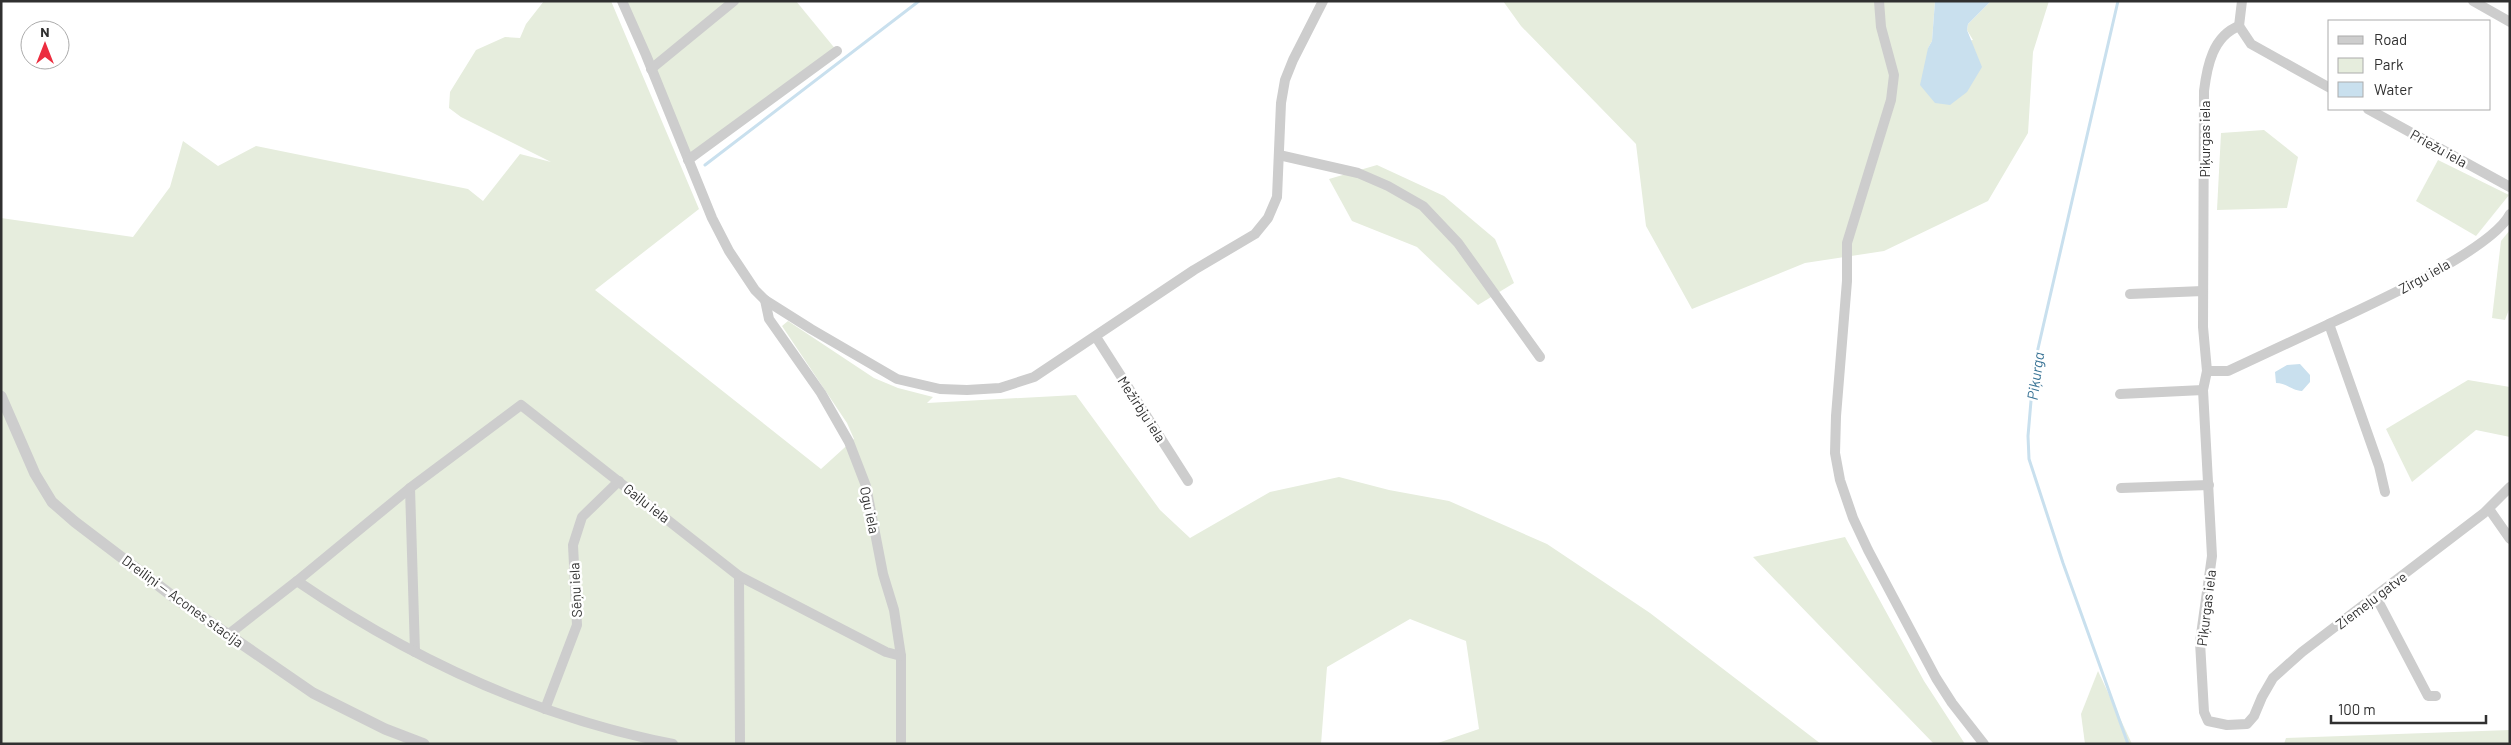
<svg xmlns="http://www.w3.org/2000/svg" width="2511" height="745" font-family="Barlow,sans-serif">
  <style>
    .green { fill: #e6eddd }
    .water { fill: #c9e0ee }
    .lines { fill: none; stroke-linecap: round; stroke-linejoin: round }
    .stream { stroke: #c9e0ee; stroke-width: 3 }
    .minor { stroke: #cdcdcd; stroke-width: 10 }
    .tertiary { stroke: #cdcdcd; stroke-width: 11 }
    .labels { text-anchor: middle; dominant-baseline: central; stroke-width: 5; stroke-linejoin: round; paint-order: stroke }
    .street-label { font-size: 14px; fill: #303030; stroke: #fff }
    .water-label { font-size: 15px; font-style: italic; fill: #3a7496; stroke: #fff }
  </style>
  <rect width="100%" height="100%" fill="#fff"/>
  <!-- green -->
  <g class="green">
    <path d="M544,1H611L699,209L595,290L821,469L854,439L847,423L782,326L788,321L874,378L898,388L933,397L927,403L1076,395L1160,510L1190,538L1270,492L1339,477L1389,490L1449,501L1547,544L1650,613L1821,744H1435L1479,729L1466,641L1410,619L1327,667L1321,744H1V218L133,237L170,187L183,141L218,166L256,146L468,189L483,201L520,154L551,162L461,117L449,108L450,92L476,50L505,37L520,38L526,24Z"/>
    <path d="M622,1H796L837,51L688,160Z"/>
    <path d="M1503,1H1935L1932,41L1928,48L1973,40L1967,30L1968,24L1991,1H2049L2033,52L2028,133L1988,201L1884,251L1805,263L1692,309L1646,226L1636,144L1521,26Z"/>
    <path d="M2264,130L2298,157L2287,208L2217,210L2221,133Z"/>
    <path d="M2438,160L2509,195L2476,236L2416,201Z"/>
    <path d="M1377,165L1444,196L1495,239L1514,283L1478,305L1417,247L1352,221L1329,179Z"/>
    <path d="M2510,230V307L2505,320L2492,318L2501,241Z"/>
    <path d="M2468,380L2510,387V437L2476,430L2412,482L2386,429Z"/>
    <path d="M1845,537L1924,681L1965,744H1934L1753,557Z"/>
    <path d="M2098,671L2132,744H2085L2081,714Z"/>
    <path d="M2510,730V744H2284L2286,738Z"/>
  </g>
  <!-- water -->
  <g class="water">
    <path d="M1935,1H1991L1968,24L1967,30L1982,67L1967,92L1950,105L1935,103L1920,85L1928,48L1932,41Z"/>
    <path d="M2300,364L2310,375V382L2302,391C2292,391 2287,383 2276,383L2275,372L2287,365Z"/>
  </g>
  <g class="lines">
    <!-- stream -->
    <g class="stream">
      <path d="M2118,1L2034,366L2028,436L2029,459L2063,563L2128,744"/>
      <path d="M705,165L919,1"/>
    </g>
    <!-- minor -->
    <g class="minor">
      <path d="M622,1L646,55L712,218L729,251L755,290L765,300L811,329L897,379L940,389L967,390L1000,388L1034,377L1194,270L1255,234L1268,218L1277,197L1281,103L1285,80L1293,60L1323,1"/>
      <path d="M1879,1L1881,27L1894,75L1891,100L1847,243V281L1836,416L1835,453L1840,480L1853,518L1868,550L1936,678L1952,703L1984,744"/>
      <path d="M2473,1L2510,22"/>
      <path d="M2239,26C2213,36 2207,66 2204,91L2203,327L2207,371L2203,390L2212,556L2200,642L2204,712L2208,721L2227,725L2247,724L2254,716L2262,697L2273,678L2302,652L2484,513L2510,487"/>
      <path d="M2239,26L2251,44L2330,88"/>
      <path d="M2239,26L2242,1"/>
      <path d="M651,69L734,1"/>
      <path d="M2368,109L2510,187"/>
      <path d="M1279,155L1358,173L1388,186L1423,206L1458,243L1540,357"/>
      <path d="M688,160L837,51"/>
      <path d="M2130,294L2203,291"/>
      <path d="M765,300L769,319L821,393L849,442L866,486L883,574L894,610L901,656V744"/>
      <path d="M2329,324C2369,305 2491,251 2510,214"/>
      <path d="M1096,337L1188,481"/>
      <path d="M2207,371H2228L2329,324L2379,466L2385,492"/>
      <path d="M2120,394L2203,390"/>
      <path d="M410,488L415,652"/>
      <path d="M2121,488L2209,485"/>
      <path d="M2489,509L2510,539"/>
      <path d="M739,576L740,744"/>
      <path d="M2376,597L2428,696H2436"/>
      <path d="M229,634L297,581"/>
      <path d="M545,709L577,625L573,545L582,517L619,481"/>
      <path d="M673,744C537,717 411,659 297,581L410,488L521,405L739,576L886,652L901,656"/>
    </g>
    <!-- tertiary -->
    <path class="tertiary" d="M1,396L35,474L52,502L75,522L175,598L313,693L385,729L424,744"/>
  </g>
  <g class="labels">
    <!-- street labels -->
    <g class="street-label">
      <text transform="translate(2204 139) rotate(-90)">Piķurgas iela</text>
      <text transform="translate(2439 148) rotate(29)">Priežu iela</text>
      <text transform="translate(2424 276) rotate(-29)">Zirgu iela</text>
      <text transform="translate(1142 409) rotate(57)">Mežirbju iela</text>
      <text transform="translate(647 503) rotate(38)">Gaiļu iela</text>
      <text transform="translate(870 510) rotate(78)">Ogu iela</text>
      <text transform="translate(575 590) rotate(-93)">Sēņu iela</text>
      <text transform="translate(2371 600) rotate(-37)">Ziemeļu gatve</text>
      <text transform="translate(183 601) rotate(36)">Dreiliņi — Acones stacija</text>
      <text transform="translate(2206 608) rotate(-83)">Piķurgas iela</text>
    </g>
    <!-- water labels -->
    <g class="water-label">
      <text transform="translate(2035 376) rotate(-82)">Piķurga</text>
    </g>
  </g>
  <!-- border -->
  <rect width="2511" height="745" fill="none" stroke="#303030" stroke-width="5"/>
  <!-- legend -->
  <rect x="2328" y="20" width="162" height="90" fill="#ffffff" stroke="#acacac"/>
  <rect x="2338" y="36" width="25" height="8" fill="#cdcdcd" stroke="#acacac"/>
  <text x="2374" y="45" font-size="15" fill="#303030">Road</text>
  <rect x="2338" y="58" width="25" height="15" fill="#e6eddd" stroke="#acacac"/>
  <text x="2374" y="70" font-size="15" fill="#303030">Park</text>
  <rect x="2338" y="82" width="25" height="15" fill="#c9e0ee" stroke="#acacac"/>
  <text x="2374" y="95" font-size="15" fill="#303030">Water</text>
  <!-- north arrow -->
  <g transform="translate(45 45)"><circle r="24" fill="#ffffff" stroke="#acacac"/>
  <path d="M0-4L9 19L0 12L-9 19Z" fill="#ec2d3f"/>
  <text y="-8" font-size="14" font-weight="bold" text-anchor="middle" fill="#303030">N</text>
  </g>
  <!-- scale -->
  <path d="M2331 715v8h155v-8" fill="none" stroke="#303030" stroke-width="2.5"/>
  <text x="2338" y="715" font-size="15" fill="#303030" stroke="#ffffff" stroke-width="4" paint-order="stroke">100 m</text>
</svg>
